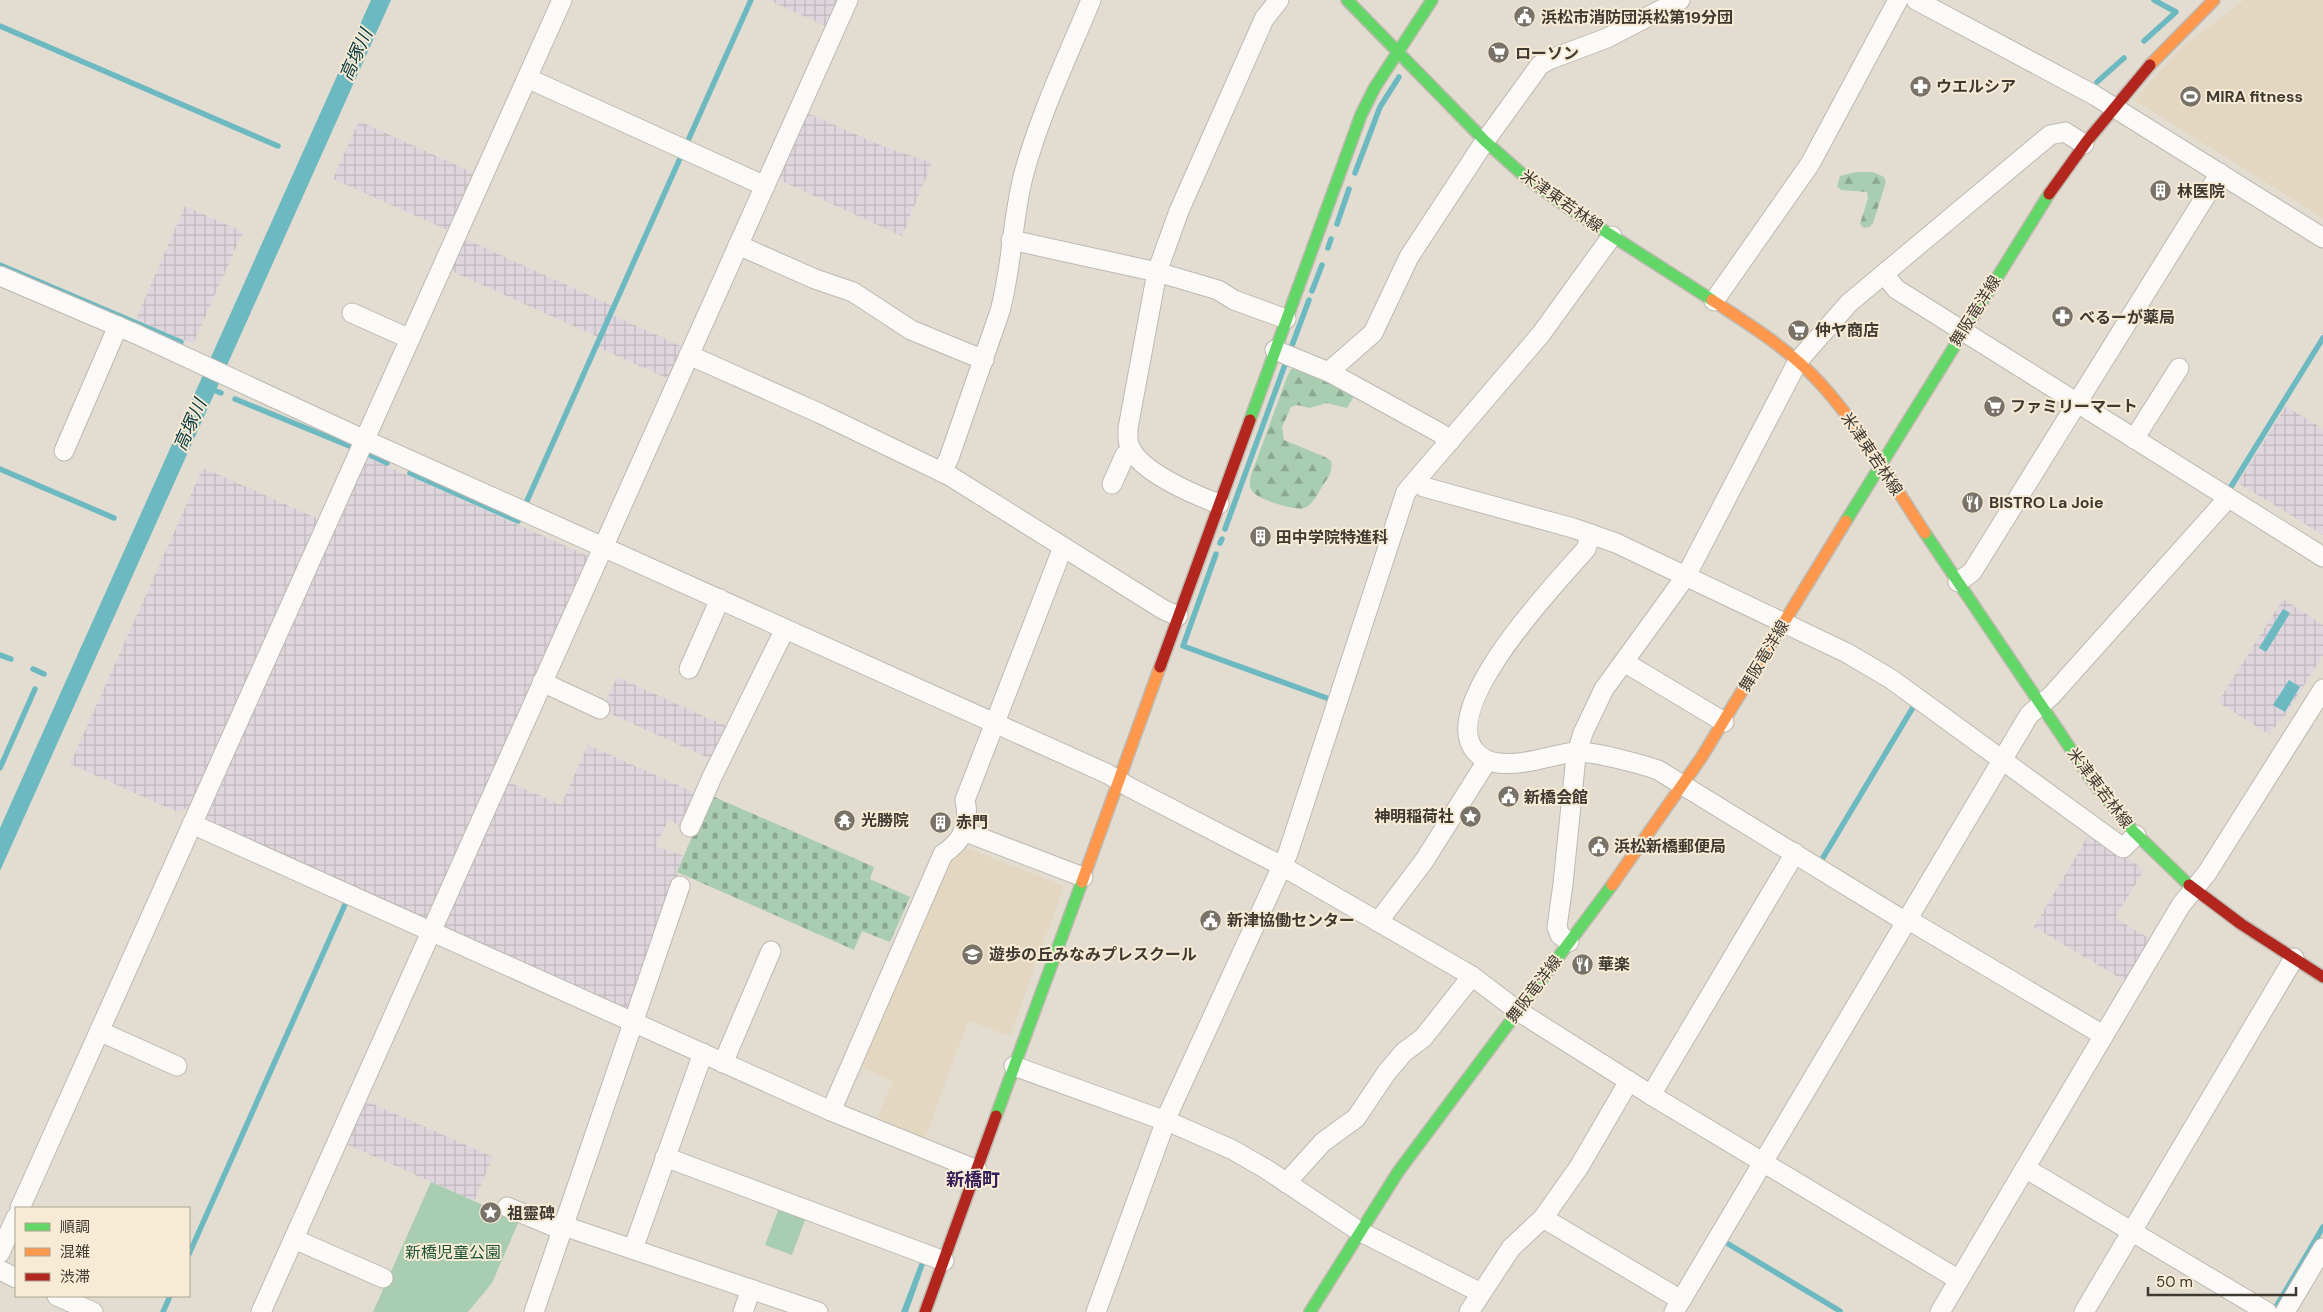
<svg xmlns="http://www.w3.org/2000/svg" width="2323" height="1312" font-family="'DM Sans','Noto Sans JP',sans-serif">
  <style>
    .built { fill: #e4d7c2 }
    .industrial { fill: url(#industrial-grid) }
    .forest { fill: url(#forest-firs) }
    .cemetery { fill: url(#cemetery-stones) }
    .park { fill: #a9cdb1 }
    .water { fill: #6db9c1 }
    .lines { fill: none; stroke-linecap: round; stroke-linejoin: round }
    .stream { stroke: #6db9c1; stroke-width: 5.5 }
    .street-casing { stroke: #beb9b0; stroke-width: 21 }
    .fast-casing { stroke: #beb9b0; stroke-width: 14 }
    .slow-casing { stroke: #beb9b0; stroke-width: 14 }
    .jam-casing { stroke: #beb9b0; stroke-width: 14 }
    .street { stroke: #fbfaf8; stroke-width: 19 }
    .fast { stroke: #63d668; stroke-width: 11 }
    .slow { stroke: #ff974d; stroke-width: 11 }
    .jam { stroke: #b3261e; stroke-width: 11 }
    .labels { text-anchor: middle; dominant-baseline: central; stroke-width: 4; stroke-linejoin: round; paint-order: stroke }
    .poi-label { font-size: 16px; font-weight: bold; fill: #3e3931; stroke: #f8ebd5; text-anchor: start }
    .street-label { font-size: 16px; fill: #3e3931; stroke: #f8ebd5 }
    .park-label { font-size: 16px; fill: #1c5638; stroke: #f8ebd5 }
    .water-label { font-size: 18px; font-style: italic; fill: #03383f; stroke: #f8ebd5 }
    .neighbourhood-label { font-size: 18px; font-weight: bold; fill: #35205a; stroke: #f8ebd5 }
  </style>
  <defs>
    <pattern id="industrial-grid" width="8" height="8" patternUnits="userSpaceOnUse" patternTransform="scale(1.25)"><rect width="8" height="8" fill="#ded6dc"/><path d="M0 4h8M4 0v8" fill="none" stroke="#c0b8bd"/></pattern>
    <pattern id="forest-firs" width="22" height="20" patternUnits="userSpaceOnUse" patternTransform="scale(1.25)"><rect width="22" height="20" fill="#a9cdb1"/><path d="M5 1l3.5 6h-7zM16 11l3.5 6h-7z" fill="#8ba791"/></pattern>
    <pattern id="cemetery-stones" width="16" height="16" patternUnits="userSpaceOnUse" patternTransform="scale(1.25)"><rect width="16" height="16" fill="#a9cdb1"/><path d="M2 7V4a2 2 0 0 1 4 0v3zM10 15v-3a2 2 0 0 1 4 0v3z" fill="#8ba791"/></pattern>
  </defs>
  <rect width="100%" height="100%" fill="#e3dcd0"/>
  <!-- built -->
  <g class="built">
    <path d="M2244,0H2323V218L2134,100L2182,47Z"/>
    <path d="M964,847L1064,886L1010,1036L968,1021L923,1143L875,1123L893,1081L857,1065L948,858Z"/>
  </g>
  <!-- industrial -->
  <g class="industrial">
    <path d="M768,0H838L826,26Z"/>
    <path d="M807,113L880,145L932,163L902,236L777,179Z"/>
    <path d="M359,121L476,174L450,231L333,179Z"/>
    <path d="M185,206L243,232L193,344L136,319Z"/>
    <path d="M463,238L613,306L598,337L449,270Z"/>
    <path d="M612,315L683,347L669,379L597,347Z"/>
    <path d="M2286,406L2323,429V535L2238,483Z"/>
    <path d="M365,456L590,557L428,919L422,921L201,822Z"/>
    <path d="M203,468L321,520L192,806L177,812L70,764Z"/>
    <path d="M2283,599L2323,625V655L2281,722L2279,720L2270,735L2218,702Z"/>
    <path d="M617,677L730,728L713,760L602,710Z"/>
    <path d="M588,745L698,794L684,827L668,820L656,846L684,856L630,1014L444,930L441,925L506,781L561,805Z"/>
    <path d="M2091,831L2144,870L2115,918L2150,939L2125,981L2034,927Z"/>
    <path d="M364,1100L493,1157L474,1201L344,1143Z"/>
  </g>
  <!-- forest -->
  <g class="forest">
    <path d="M1856,172H1873L1884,177L1886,182L1873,223L1869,227L1864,228L1860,224L1868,198L1867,192L1841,190L1837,186L1840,176Z"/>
    <path d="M1298,367L1352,392L1353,398L1347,408L1326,403L1310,408L1297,405L1291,407L1282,427L1284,440L1325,457L1331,461C1333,471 1329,477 1323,485C1318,493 1313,505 1304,508C1295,511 1259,500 1253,492C1249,488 1250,483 1250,478L1287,377L1291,369Z"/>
  </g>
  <!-- cemetery -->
  <path class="cemetery" d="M710,795L874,867L870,879L910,897L890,942L862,931L854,950L677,872Z"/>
  <!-- park -->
  <g class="park">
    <path d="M431,1182L519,1221L492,1283L468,1312H373Z"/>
    <path d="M779,1208L806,1217L792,1255L765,1245Z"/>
  </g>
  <!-- water -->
  <g class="water">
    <path d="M371,0H391L0,871V828Z"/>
    <path d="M2283,609L2290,613L2266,652L2259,648Z"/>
    <path d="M2289,680L2300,687L2285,712L2273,705Z"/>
    <path d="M920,1262L925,1264L908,1312H901Z"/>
  </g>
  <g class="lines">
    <!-- stream -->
    <g class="stream">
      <path d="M0,26L278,146"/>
      <path d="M2144,41L2176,12L2154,0"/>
      <path d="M2097,82L2124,58"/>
      <path d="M686,145L751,0"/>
      <path d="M1355,173L1380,107L1399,77"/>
      <path d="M1337,224L1349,189"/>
      <path d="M1328,248L1331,239"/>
      <path d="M0,265L181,342"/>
      <path d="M1312,291L1322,265"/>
      <path d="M1291,348L1309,300"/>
      <path d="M209,388L221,393"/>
      <path d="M235,399L352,447"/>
      <path d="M368,454L387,463"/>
      <path d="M0,469L114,518"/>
      <path d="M410,473L518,521L519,519"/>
      <path d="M2229,490L2323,338"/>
      <path d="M526,503L682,154"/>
      <path d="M1225,529L1286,362"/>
      <path d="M1220,543L1222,539"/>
      <path d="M1216,554L1183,646L1332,700"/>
      <path d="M0,655L11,659"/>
      <path d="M33,669L44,674"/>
      <path d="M0,768L35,689"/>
      <path d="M1821,861L1912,709"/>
      <path d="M1725,1242L1840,1311"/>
      <path d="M189,1254L347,900"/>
      <path d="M2276,1307L2323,1227"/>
      <path d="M163,1312L170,1296"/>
    </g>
    <defs>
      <g id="street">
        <path d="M1916,0L2094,95L2323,238"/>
        <path d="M527,78L765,186"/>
        <path d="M1011,240L1157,272L1218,290L1234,300L1286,319"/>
        <path d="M738,245L815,279L853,292L911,330L984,360"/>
        <path d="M1885,275L1896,289L2323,557"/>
        <path d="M0,276L136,334L365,440L1108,774L1129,787L1282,866L1472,976L1518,1011L1651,1095L1959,1280"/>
        <path d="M1714,301L1810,164L1898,0"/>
        <path d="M352,313L410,339"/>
        <path d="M1275,350L1331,373L1440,433L1450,441"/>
        <path d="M689,355L819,413L950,476L1164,610L1178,616"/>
        <path d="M1331,373L1333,368L1373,333L1409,257L1485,141L1540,65L1551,59L1607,38L1680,0"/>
        <path d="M2134,439L2179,368"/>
        <path d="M64,451L118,326"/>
        <path d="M942,472L949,458L1000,311C1012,267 1012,221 1023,177C1039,116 1067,58 1091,0"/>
        <path d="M1417,480L1424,487L1573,528L1616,543L1847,653L1891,679L2123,848L2136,835"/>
        <path d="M1112,484L1125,455L1132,451"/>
        <path d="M1219,504C1195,495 1140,472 1130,447C1127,441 1128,435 1128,428L1157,272L1179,211L1264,19L1279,0"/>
        <path d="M1591,534L1586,549C1557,582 1437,707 1475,751C1481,758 1489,762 1498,763C1526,766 1549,755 1576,752C1592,751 1641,764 1658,770L1906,922"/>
        <path d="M1958,582L1972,572L2220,173"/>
        <path d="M1624,662L1724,722"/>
        <path d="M689,669L720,599"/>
        <path d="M542,682L600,709"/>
        <path d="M192,824L831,1111L977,1170"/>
        <path d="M690,827L712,777L785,629"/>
        <path d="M963,831L1083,877"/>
        <path d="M1907,919L2103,1035"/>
        <path d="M1378,922L1424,861L1487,761"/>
        <path d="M1569,942L1560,935L1557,927L1563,884L1576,756L1583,733L1604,689L1686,576L1798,361L1849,303L2050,135L2065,132L2084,144"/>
        <path d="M99,1031L177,1066"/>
        <path d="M723,1063L771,951"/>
        <path d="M1014,1066L1174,1124L1233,1150L1266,1169L1359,1231L1481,1293"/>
        <path d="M1651,1095L1795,853"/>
        <path d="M831,1111L943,854C964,840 970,824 965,800L1063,547"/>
        <path d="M665,1157L944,1261"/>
        <path d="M2025,1168L2267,1312"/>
        <path d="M1286,1183L1323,1142L1356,1118L1387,1072L1404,1052L1423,1038L1472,976"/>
        <path d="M507,1207L562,1230"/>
        <path d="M20,1208L562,0"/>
        <path d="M1543,1218L1681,1300"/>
        <path d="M564,1226L818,1312"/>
        <path d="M294,1239L383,1278"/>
        <path d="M633,1249L703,1053"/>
        <path d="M0,1253L16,1217"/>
        <path d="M0,1270L16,1278"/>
        <path d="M57,1296L93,1312"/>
        <path d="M261,1312L848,0"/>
        <path d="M534,1312L680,886"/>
        <path d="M743,1312L751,1289"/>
        <path d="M1096,1312L1169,1112L1288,853L1406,492L1541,334L1612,236"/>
        <path d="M1469,1312L1511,1248L1543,1218L1579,1167L1629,1081"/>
        <path d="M1674,1312L2029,715L2052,695L2228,498"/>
        <path d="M1940,1312L2181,905L2207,873L2323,689"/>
        <path d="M2084,1312L2294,958"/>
        <path d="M2285,1312L2323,1248"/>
      </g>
      <g id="fast">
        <path d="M1347,0L1485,141L1523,175L1564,205L1712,300"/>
        <path d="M1250,420L1361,115L1375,87L1432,0"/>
        <path d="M1846,521L2049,194"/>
        <path d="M1925,533L2093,782L2133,831L2189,885"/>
        <path d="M996,1116L1082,882"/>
        <path d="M1310,1312L1398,1172L1612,885"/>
      </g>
      <g id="slow">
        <path d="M2150,65L2214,0"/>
        <path d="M1712,300C1750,325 1789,349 1820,383C1861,428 1892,483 1925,533"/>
        <path d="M1082,882L1160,667"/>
        <path d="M1612,885L1701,758L1846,521"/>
      </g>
      <g id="jam">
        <path d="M2049,194L2087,141L2150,65"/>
        <path d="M1160,667L1250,420"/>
        <path d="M2189,885L2241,924L2323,977"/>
        <path d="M925,1312L996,1116"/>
      </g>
    </defs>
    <!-- street casing -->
    <use href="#street" class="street-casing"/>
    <!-- fast casing -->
    <use href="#fast" class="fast-casing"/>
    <!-- slow casing -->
    <use href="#slow" class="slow-casing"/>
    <!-- jam casing -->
    <use href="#jam" class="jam-casing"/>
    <!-- street -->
    <use href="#street" class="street"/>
    <!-- fast -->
    <use href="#fast" class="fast"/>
    <!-- slow -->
    <use href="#slow" class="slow"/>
    <!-- jam -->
    <use href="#jam" class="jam"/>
  </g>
  <!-- icons -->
  <defs>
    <symbol id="civic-disc" viewBox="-11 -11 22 22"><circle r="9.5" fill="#787269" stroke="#f8ebd5"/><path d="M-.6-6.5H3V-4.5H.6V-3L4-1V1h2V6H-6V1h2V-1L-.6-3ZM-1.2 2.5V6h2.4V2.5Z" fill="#fff"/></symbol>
    <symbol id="supermarket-disc" viewBox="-11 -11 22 22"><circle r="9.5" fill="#787269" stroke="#f8ebd5"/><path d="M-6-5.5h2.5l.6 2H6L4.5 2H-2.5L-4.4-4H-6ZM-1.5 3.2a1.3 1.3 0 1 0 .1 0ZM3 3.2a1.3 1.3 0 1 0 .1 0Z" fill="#fff"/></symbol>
    <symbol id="pharmacy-disc" viewBox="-11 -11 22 22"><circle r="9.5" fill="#787269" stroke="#f8ebd5"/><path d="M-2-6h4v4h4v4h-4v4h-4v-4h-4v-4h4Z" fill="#fff"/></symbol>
    <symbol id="stadium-disc" viewBox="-11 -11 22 22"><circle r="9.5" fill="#787269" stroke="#f8ebd5"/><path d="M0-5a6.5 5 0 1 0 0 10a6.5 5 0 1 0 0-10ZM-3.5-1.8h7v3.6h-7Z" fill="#fff"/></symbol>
    <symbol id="building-disc" viewBox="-11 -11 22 22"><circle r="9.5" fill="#787269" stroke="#f8ebd5"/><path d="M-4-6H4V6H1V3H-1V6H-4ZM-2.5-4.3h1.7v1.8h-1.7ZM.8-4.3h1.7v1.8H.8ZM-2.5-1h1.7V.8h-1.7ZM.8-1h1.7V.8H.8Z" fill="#fff"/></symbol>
    <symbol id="restaurant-disc" viewBox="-11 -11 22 22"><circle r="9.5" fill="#787269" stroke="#f8ebd5"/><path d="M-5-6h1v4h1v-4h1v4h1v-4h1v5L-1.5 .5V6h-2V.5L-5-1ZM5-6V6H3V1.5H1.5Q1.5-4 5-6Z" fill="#fff"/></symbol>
    <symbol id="sight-disc" viewBox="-11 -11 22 22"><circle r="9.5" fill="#787269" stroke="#f8ebd5"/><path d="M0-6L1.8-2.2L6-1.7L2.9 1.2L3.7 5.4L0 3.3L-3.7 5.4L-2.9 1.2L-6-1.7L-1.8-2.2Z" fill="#fff"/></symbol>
    <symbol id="temple-disc" viewBox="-11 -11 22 22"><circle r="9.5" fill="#787269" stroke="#f8ebd5"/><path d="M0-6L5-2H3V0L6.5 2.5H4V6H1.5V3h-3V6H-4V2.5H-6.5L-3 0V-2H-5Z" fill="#fff"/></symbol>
    <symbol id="school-disc" viewBox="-11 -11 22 22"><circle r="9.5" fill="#787269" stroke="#f8ebd5"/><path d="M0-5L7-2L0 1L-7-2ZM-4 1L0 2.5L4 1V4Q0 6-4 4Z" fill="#fff"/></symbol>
  </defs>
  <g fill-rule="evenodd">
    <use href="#civic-disc" x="1512" y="4" width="25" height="25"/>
    <use href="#supermarket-disc" x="1486" y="40" width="25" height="25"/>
    <use href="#pharmacy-disc" x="1908" y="74" width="25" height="25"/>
    <use href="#stadium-disc" x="2178" y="84" width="25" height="25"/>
    <use href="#building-disc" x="2148" y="178" width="25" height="25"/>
    <use href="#pharmacy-disc" x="2050" y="304" width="25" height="25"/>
    <use href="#supermarket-disc" x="1786" y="318" width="25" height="25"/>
    <use href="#supermarket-disc" x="1982" y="394" width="25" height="25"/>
    <use href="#restaurant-disc" x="1960" y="490" width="25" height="25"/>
    <use href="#building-disc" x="1248" y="524" width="25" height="25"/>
    <use href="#civic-disc" x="1496" y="784" width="25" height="25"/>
    <use href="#sight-disc" x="1458" y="804" width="25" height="25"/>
    <use href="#temple-disc" x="832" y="808" width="25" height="25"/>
    <use href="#building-disc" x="928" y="810" width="25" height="25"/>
    <use href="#civic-disc" x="1586" y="834" width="25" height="25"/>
    <use href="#civic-disc" x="1198" y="908" width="25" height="25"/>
    <use href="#school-disc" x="960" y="942" width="25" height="25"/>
    <use href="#restaurant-disc" x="1570" y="952" width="25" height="25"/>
    <use href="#sight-disc" x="478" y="1200" width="25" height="25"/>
  </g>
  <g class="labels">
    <!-- poi labels -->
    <g class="poi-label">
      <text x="1541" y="17">浜松市消防団浜松第19分団</text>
      <text x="1515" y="53">ローソン</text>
      <text x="1936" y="86">ウエルシア</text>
      <text x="2206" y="96">MIRA fitness</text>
      <text x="2177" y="191">林医院</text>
      <text x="2079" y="317">べるーが薬局</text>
      <text x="1815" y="330">仲ヤ商店</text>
      <text x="2010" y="406">ファミリーマート</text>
      <text x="1989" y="502">BISTRO La Joie</text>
      <text x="1276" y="537">田中学院特進科</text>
      <text x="1524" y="797">新橋会館</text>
      <text x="1454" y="816" text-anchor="end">神明稲荷社</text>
      <text x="861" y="820">光勝院</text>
      <text x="956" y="822">赤門</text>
      <text x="1614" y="846">浜松新橋郵便局</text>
      <text x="1227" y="920">新津協働センター</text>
      <text x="989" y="954">遊歩の丘みなみプレスクール</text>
      <text x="1598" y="964">華楽</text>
      <text x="507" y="1213">祖靈碑</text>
    </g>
    <!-- street labels -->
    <g class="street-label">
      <text transform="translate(1562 201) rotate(35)">米津東若林線</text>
      <text transform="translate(1975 311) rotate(-58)">舞阪竜洋線</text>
      <text transform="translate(1872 454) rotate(56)">米津東若林線</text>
      <text transform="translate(1764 656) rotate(-59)">舞阪竜洋線</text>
      <text transform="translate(2100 788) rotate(53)">米津東若林線</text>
      <text transform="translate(1534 989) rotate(-53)">舞阪竜洋線</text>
    </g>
    <!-- park labels -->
    <g class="park-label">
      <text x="453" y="1252">新橋児童公園</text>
    </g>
    <!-- water labels -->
    <g class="water-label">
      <text transform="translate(356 55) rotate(-66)">高塚川</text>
      <text transform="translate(190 425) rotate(-66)">高塚川</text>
    </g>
    <!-- neighbourhood labels -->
    <g class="neighbourhood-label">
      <text x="973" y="1180">新橋町</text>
    </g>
  </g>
  <!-- legend -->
  <rect x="15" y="1207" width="175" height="90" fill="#f8ebd5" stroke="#aea493"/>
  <rect x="25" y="1223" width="25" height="8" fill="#63d668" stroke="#aea493"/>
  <text x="60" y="1232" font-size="15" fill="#3e3931">順調</text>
  <rect x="25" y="1248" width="25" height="8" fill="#ff974d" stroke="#aea493"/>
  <text x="60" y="1257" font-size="15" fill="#3e3931">混雑</text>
  <rect x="25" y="1273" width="25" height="8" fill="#b3261e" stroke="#aea493"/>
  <text x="60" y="1282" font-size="15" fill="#3e3931">渋滞</text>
  <!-- scale -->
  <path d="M2148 1287v8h148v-8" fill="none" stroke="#3e3931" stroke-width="2.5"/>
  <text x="2156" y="1287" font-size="15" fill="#3e3931" stroke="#f8ebd5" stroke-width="4" paint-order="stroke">50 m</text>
</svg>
